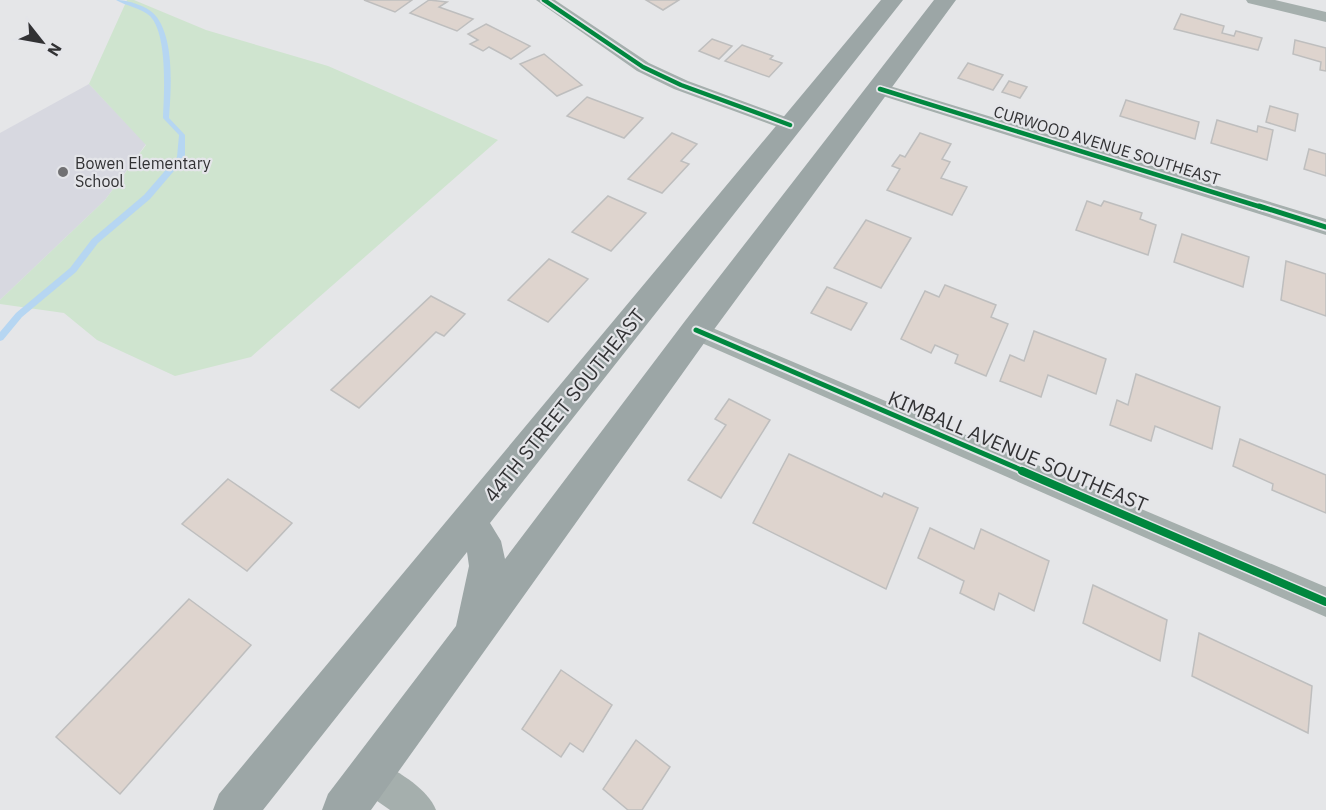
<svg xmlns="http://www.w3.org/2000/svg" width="1326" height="810" font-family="'IBM Plex Sans',sans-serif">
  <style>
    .built { fill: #d7d8e0 }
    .green { fill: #cfe4cf }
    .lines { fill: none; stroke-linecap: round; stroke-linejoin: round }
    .stream { fill: #b6d6f2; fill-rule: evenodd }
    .building { fill: #ded4ce; stroke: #bebebe; stroke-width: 1.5 }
    .minor { fill: #a5afad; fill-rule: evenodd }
    .primary { fill: #9ca6a6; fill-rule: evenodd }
    .cycleway-far2-casing { stroke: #e4e5e9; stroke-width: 8 }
    .cycleway-far1-casing { stroke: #e4e5e9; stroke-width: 9 }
    .cycleway-casing { stroke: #e4e5e9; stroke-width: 11 }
    .cycleway-far2 { stroke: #00873e; stroke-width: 4.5 }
    .cycleway-far1 { stroke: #00873e; stroke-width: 5 }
    .cycleway { stroke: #00873e; stroke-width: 8 }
    .poi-dot { fill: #717173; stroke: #e4e5e9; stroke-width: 2 }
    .labels { text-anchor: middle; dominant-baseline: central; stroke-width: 4.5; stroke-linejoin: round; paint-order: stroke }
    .far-street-label { font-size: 16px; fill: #323234; stroke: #e4e5e9 }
    .far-poi-label { font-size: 16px; fill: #323234; stroke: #e4e5e9; text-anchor: start }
    .street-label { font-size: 20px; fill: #323234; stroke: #e4e5e9 }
  </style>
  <rect width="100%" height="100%" fill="#e5e6e8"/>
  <!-- built -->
  <path class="built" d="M89,84L146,144L105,200L0,300V133Z"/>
  <!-- green -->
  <path class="green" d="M127,0H134L206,30L328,66L498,140L251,357L175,376L97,340L64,313L0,304V300L105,200L146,145L89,84Z"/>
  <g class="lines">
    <!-- stream -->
    <path class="stream" d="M116,0C128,0 147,6 155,15C175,38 171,90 169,118L185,135V158L150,199L98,243L76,272L22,317L3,340L0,341V332L16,313L70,268L92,239L144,195L177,157L179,135L163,118C164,94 168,35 150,16C141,8 126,6 116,0Z"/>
  </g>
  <!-- building -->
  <g class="building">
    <path d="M364,0H412L395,12Z"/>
    <path d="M429,0L447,2L439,7L473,19L457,31L410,13Z"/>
    <path d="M646,0H679L663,10Z"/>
    <path d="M1181,14L1224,26L1222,33L1234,36L1236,31L1262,38L1258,50L1174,29Z"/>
    <path d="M486,24L530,46L511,59L489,47L483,51L470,44L478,40L468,34Z"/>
    <path d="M712,39L732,46L719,59L699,51Z"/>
    <path d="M1295,40L1326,48V71L1320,70L1321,62L1293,54Z"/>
    <path d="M742,45L773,56L770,59L782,63L769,77L725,61Z"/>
    <path d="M544,54L582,85L557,96L520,64Z"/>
    <path d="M968,63L1003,75L993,90L958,78Z"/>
    <path d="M1009,81L1027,87L1020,98L1002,92Z"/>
    <path d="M587,97L643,118L624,138L567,116Z"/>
    <path d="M1126,100L1199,122L1195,139L1120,116Z"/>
    <path d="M1270,106L1298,114L1295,131L1266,122Z"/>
    <path d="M1217,120L1257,132L1258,126L1273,130L1267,160L1211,143Z"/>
    <path d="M672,133L697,144L681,161L689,164L662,193L628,179Z"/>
    <path d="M920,133L951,144L942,159L950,162L941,178L967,187L952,215L887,190L900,169L892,166L900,155L905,157Z"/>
    <path d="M1309,149L1326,154V176L1304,169Z"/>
    <path d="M608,196L646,213L611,251L572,232Z"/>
    <path d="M1087,201L1101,206L1104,201L1142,213L1140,219L1156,225L1148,255L1076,230Z"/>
    <path d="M866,220L911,238L881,288L834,268Z"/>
    <path d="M1182,234L1249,257L1243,287L1174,262Z"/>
    <path d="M549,259L588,279L548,322L508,300Z"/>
    <path d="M1286,261L1326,274V316L1281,300Z"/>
    <path d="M945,285L996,305L991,317L1008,324L986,376L955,363L958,355L935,345L931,353L901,339L925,291L939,297Z"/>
    <path d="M827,287L867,303L851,330L811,313Z"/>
    <path d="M431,296L465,314L444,336L436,332L359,408L331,390Z"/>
    <path d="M1034,331L1106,359L1096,394L1048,375L1041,397L1000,381L1010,355L1024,361Z"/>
    <path d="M1136,374L1220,407L1212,449L1155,426L1151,441L1110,425L1117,400L1128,405Z"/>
    <path d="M729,399L770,420L721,498L688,480L726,425L715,419Z"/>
    <path d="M1240,439L1326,475V513L1272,490L1273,484L1233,466Z"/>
    <path d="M789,454L882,497L884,493L918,508L886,589L753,523Z"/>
    <path d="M228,479L292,523L247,571L182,524Z"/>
    <path d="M930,528L974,549L981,529L1049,561L1034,611L999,593L994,610L960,593L964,581L918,558Z"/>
    <path d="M1093,585L1167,620L1160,661L1083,623Z"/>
    <path d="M189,599L251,645L120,794L56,737Z"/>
    <path d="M1199,633L1312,686L1308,733L1192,676Z"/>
    <path d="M561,670L612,705L583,752L570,743L561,757L522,729Z"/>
    <path d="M636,740L670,767L642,810H628L603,789Z"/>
  </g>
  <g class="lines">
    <!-- minor -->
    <g class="minor">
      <path d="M536,0H555L649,63L688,81L797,121L800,125L797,129H783L674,89L637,71Z"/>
      <path d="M1246,0H1275L1326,12V22L1248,3Z"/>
      <path d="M880,83L1326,219V235L873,93L871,89L873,85Z"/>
      <path d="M696,321L1326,587V617L688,337L684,330L688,323Z"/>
      <path d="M369,758C392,767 427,787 436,810H390L357,787L352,775L357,763Z"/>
    </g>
    <!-- primary -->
    <path class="primary" d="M881,0H903L490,523L501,541L505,559L685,321L934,0H956L707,339L371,810H322L328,794L456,626L469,566L467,552L263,810H213L219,794Z"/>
    <defs>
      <g id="cycleway-far2">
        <path d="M544,0L643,67L681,85L790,125"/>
        <path d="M880,89L1264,208"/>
      </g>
      <g id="cycleway-far1">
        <path d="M1259,206L1326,227"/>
        <path d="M696,330L1026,472"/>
      </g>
      <path id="cycleway" d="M1022,471L1326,602"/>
    </defs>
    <!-- cycleway-far2 casing -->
    <use href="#cycleway-far2" class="cycleway-far2-casing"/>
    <!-- cycleway-far1 casing -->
    <use href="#cycleway-far1" class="cycleway-far1-casing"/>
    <!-- cycleway casing -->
    <use href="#cycleway" class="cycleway-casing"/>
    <!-- cycleway-far2 -->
    <use href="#cycleway-far2" class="cycleway-far2"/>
    <!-- cycleway-far1 -->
    <use href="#cycleway-far1" class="cycleway-far1"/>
    <!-- cycleway -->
    <use href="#cycleway" class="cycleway"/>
  </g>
  <!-- markers -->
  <circle class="poi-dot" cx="63" cy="172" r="6"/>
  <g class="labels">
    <!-- far-street labels -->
    <g class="far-street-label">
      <text transform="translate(1107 145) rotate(17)">CURWOOD AVENUE SOUTHEAST</text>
    </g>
    <!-- far-poi labels -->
    <g class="far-poi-label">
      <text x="75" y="163">Bowen Elementary<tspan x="75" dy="18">School</tspan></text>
    </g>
    <!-- street labels -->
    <g class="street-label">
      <text transform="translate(564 405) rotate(-51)">44TH STREET SOUTHEAST</text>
      <text transform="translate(1018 451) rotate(23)">KIMBALL AVENUE SOUTHEAST</text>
    </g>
  </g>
  <!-- north arrow -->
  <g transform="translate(42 42) rotate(121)" stroke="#e4e5e9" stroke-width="4.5" paint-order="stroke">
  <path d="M0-4.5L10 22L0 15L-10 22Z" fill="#323234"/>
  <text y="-9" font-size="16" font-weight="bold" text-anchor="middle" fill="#323234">N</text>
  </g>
</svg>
